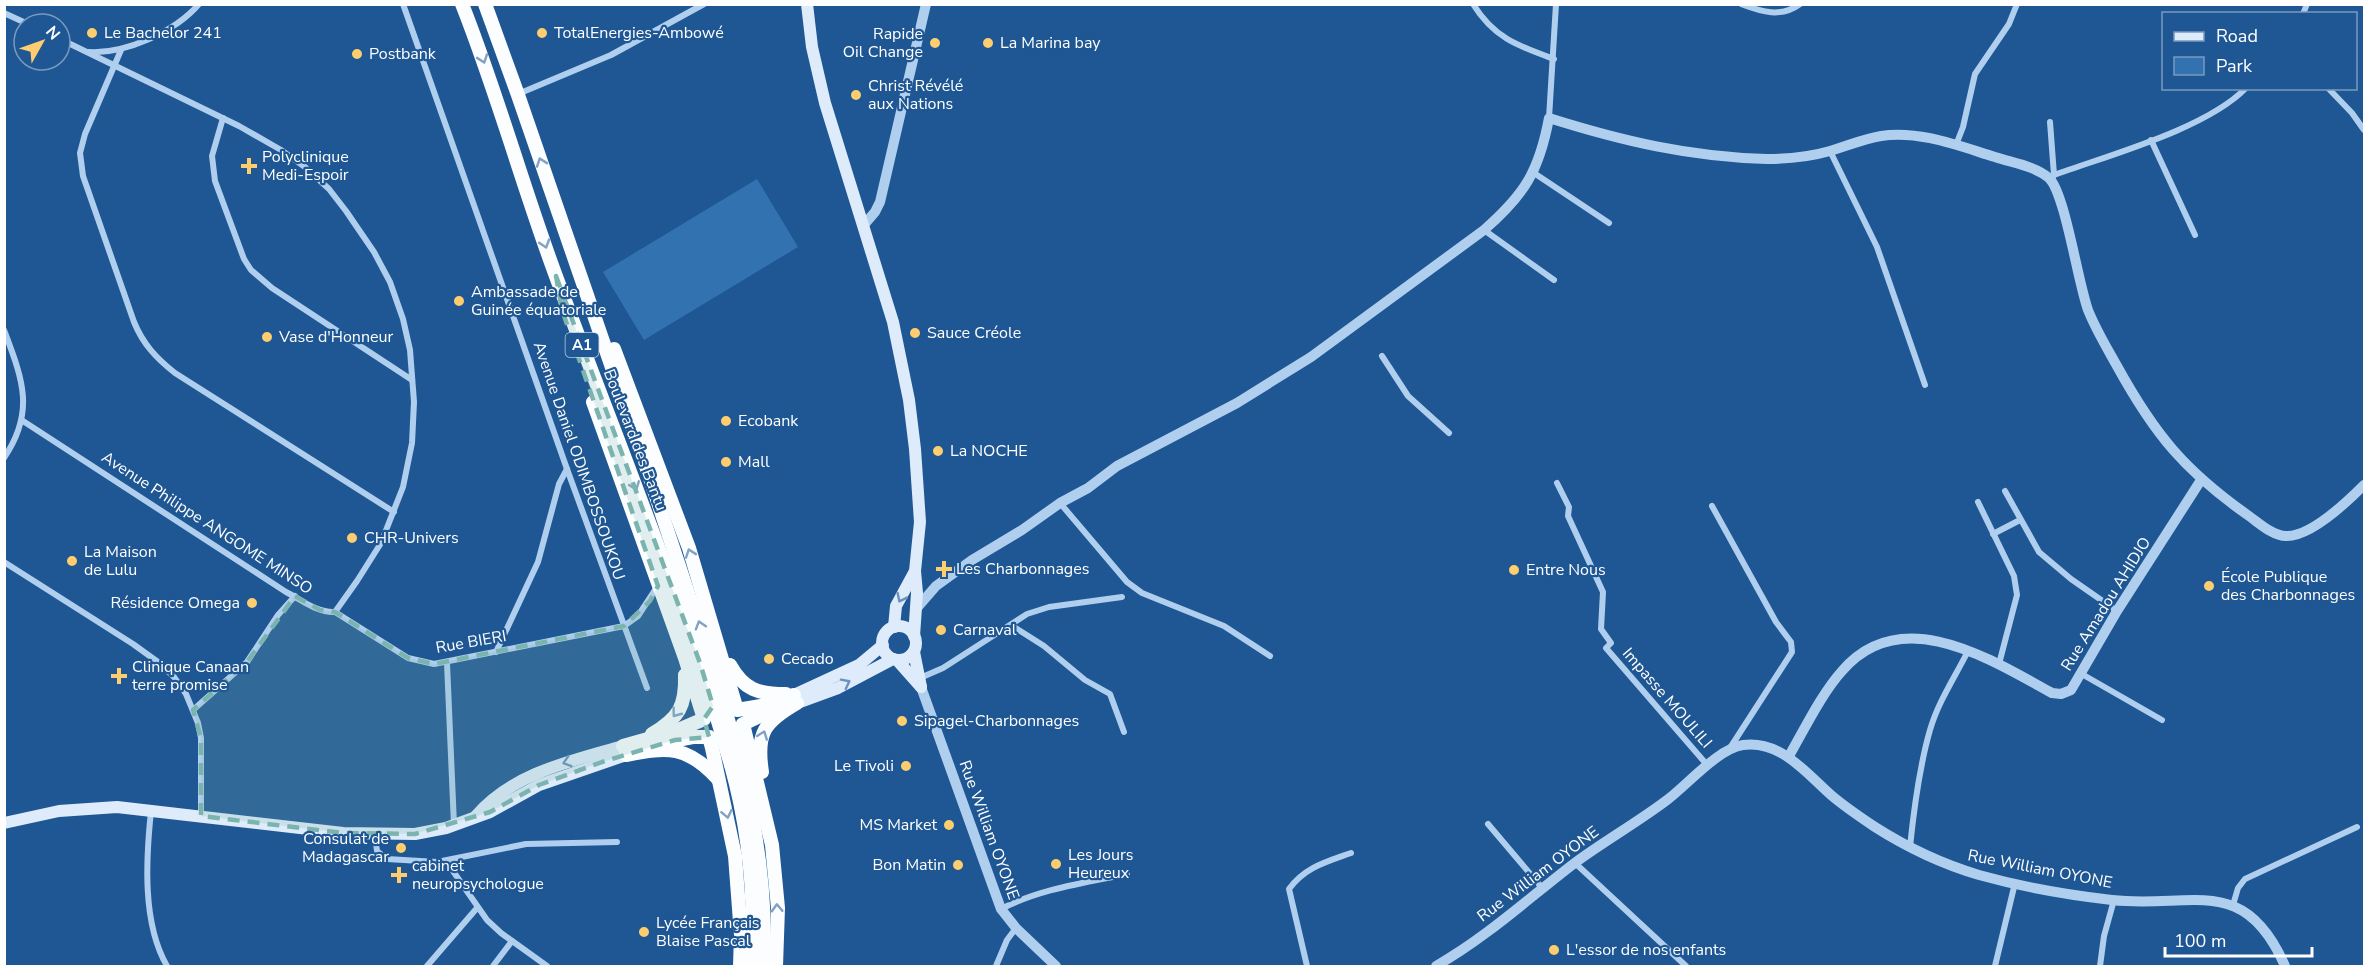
<svg xmlns="http://www.w3.org/2000/svg" width="2369" height="971" font-family="'Nunito Sans',sans-serif">
  <style>
    .green { fill: #3272b1 }
    .lines { fill: none; stroke-linecap: round; stroke-linejoin: round }
    .minor { stroke: #b0cfee; stroke-width: 6 }
    .tertiary { stroke: #b0cfee; stroke-width: 10 }
    .secondary { stroke: #ddebfa; stroke-width: 12 }
    .trunk { stroke: #fbfdff; stroke-width: 14 }
    .trunk-bridge { stroke: #fbfdff; stroke-width: 14 }
    .oneway { stroke: #81a2c4 }
    .oneway2 { stroke: #6a92bc }
    .marked { fill: #7bb4af; fill-opacity: 0.2; stroke: #7bb4af; stroke-width: 4.5; stroke-dasharray: 12 8; stroke-linejoin: round }
    .poi-dot { fill: #fdcd6f; stroke: #1e5793; stroke-width: 2 }
    .labels { text-anchor: middle; dominant-baseline: central; stroke-width: 4.5; stroke-linejoin: round; paint-order: stroke }
    .shield { fill: #1e5793; stroke: #bccddf; stroke-width: 1.5 }
    .shield-label { font-size: 15px; font-weight: bold; fill: #fff }
    .poi-label { font-size: 16px; fill: #fff; stroke: #1e5793; text-anchor: start }
    .street-label { font-size: 16px; fill: #fff; stroke: #1e5793 }
  </style>
  <rect width="100%" height="100%" fill="#1e5793"/>
  <!-- green -->
  <path class="green" d="M757,179L798,247L644,340L603,272Z"/>
  <g class="lines">
    <!-- minor -->
    <g class="minor">
      <path d="M403,4L567,469L647,688"/>
      <path d="M1473,4C1494,38 1518,46 1554,59"/>
      <path d="M1741,4C1762,12 1781,18 1800,4"/>
      <path d="M4,13L28,24"/>
      <path d="M2303,14L2307,4"/>
      <path d="M121,50L85,134L80,153L83,176L134,322C143,344 156,358 175,373L394,512"/>
      <path d="M89,52C125,54 175,32 199,4"/>
      <path d="M2328,88L2352,113L2364,130"/>
      <path d="M518,94L611,55L704,4"/>
      <path d="M223,118L212,156L215,181L244,259L251,270L272,288L412,380"/>
      <path d="M1549,118L1556,4"/>
      <path d="M2050,122L2054,175"/>
      <path d="M2151,140L2195,235"/>
      <path d="M1956,145L1963,127L1975,74L2009,24L2017,4"/>
      <path d="M1830,151L1877,247L1925,385"/>
      <path d="M1534,173L1609,223"/>
      <path d="M2051,180L2054,175C2109,155 2206,129 2246,88"/>
      <path d="M1484,230L1554,280"/>
      <path d="M4,330C22,378 36,411 4,458"/>
      <path d="M1382,356L1408,396L1449,433"/>
      <path d="M23,421L286,592C302,600 317,613 335,612L357,581L381,543L403,487L412,443L414,402L410,350L403,319L390,282L374,252L346,211L329,189L305,167L281,150L239,126L60,39"/>
      <path d="M1557,483L1569,507L1568,516L1603,592L1601,629L1611,643L1606,648L1708,766"/>
      <path d="M2005,491L2039,552L2071,579L2117,611"/>
      <path d="M1978,502L2014,576L2017,595L1999,664"/>
      <path d="M1060,503L1127,582L1142,593L1224,626L1270,656"/>
      <path d="M1712,506L1776,622L1791,642L1792,652L1730,748"/>
      <path d="M1993,534L2020,520"/>
      <path d="M4,562L133,644L158,662L174,677L186,694L198,723L201,738V816"/>
      <path d="M335,612L408,658L434,664L624,626L638,616L657,587"/>
      <path d="M1011,625L1044,646L1085,680L1110,694L1124,732"/>
      <path d="M496,652L538,562L559,484L567,469"/>
      <path d="M447,663L454,825"/>
      <path d="M2080,673L2162,720"/>
      <path d="M920,678L943,668L1027,614L1049,607L1122,597"/>
      <path d="M193,710L247,662L278,615L295,596"/>
      <path d="M151,811C146,859 142,923 167,966"/>
      <path d="M1488,824L1543,889"/>
      <path d="M375,835L377,851L387,859L437,862L526,844L617,842"/>
      <path d="M1910,847C1914,808 1919,768 1930,730C1938,702 1955,677 1968,651"/>
      <path d="M446,861L487,920L501,933L547,966"/>
      <path d="M1575,863L1686,966"/>
      <path d="M2233,905L2238,888L2245,879L2357,827"/>
      <path d="M1001,909C1040,889 1084,883 1127,874"/>
      <path d="M427,966L477,908"/>
      <path d="M493,966L512,941"/>
      <path d="M996,966L1007,940L1016,928"/>
      <path d="M1307,966L1289,889C1305,867 1326,862 1351,853"/>
      <path d="M1995,966L2015,883"/>
      <path d="M2100,966L2104,936L2114,900"/>
    </g>
    <!-- tertiary -->
    <g class="tertiary">
      <path d="M863,226L875,212L880,202L926,4"/>
      <path d="M916,609L936,586L972,560L1022,530L1060,503L1088,488L1117,466L1237,403L1311,357L1484,230C1524,195 1539,172 1549,118C1622,141 1690,157 1767,159C1789,159 1809,157 1830,151C1847,146 1863,139 1881,136C1919,130 1959,146 1995,157C2013,163 2035,166 2049,178C2065,193 2078,283 2088,310C2096,330 2107,348 2117,366C2155,435 2185,471 2249,516C2259,523 2273,536 2286,536C2311,537 2348,501 2364,485"/>
      <path d="M921,687L1001,909L1016,928L1056,966"/>
      <path d="M1789,756C1804,730 1822,693 1842,671C1901,602 1990,659 2052,693L2061,694L2071,690L2117,611L2201,480"/>
      <path d="M1436,966C1487,937 1530,897 1576,862C1606,840 1638,822 1667,800C1687,785 1719,748 1743,745C1781,740 1806,773 1831,795C1845,807 1860,817 1875,827C1908,848 1942,864 1979,875C2022,887 2068,895 2112,900C2191,909 2244,872 2285,966"/>
    </g>
    <!-- secondary -->
    <g class="secondary">
      <path d="M807,4L812,47L825,103L893,322L909,400L915,449L920,522L915,571L917,593L914,636"/>
      <circle cx="899" cy="643" r="17"/>
      <path d="M894,627L896,606L915,571"/>
      <path d="M914,652L921,687"/>
      <path d="M897,660L921,687"/>
      <path d="M794,695L859,665L883,645"/>
      <path d="M797,703L838,688L893,659"/>
      <path d="M476,816C513,773 571,761 623,746"/>
      <path d="M4,823L59,811L117,807L343,833L415,834L446,828L490,812L539,785L626,755"/>
    </g>
    <!-- trunk -->
    <g class="trunk">
      <path d="M462,4C498,95 523,188 557,279C607,414 661,547 707,684"/>
      <path d="M485,4L518,95L647,469L717,681"/>
      <path d="M614,349L689,548L737,710L761,706L794,695"/>
      <path d="M593,402L685,658L704,719L676,731L623,746"/>
      <path d="M730,665C744,690 758,694 786,694"/>
      <path d="M772,710L743,724L772,845L778,908L776,966"/>
      <path d="M652,734C679,718 686,706 685,675"/>
      <path d="M668,742L694,737H709L712,748L735,856L741,935L740,966"/>
      <path d="M626,755C668,747 687,745 718,779"/>
      <path d="M740,762C757,829 767,898 763,966"/>
      <path d="M731,765C749,830 756,899 751,966"/>
      <path d="M762,772C756,733 764,722 797,703"/>
    </g>
    <!-- trunk-bridge -->
    <g class="trunk-bridge">
      <path d="M717,681L740,762"/>
      <path d="M707,684L731,765"/>
    </g>
  </g>
  <!-- one-way arrows -->
  <defs><path id="oneway-chevron" d="M-2-3.5L2.5 0L-2 3.5" fill="none" stroke-width="1.6" stroke-linecap="round" stroke-linejoin="round" transform="scale(1.5)"/></defs>
  <g class="oneway">
    <use href="#oneway-chevron" transform="translate(483 59) rotate(71)"/>
    <use href="#oneway-chevron" transform="translate(541 162) rotate(-109)"/>
    <use href="#oneway-chevron" transform="translate(545 244) rotate(72)"/>
    <use href="#oneway-chevron" transform="translate(635 486) rotate(69)"/>
    <use href="#oneway-chevron" transform="translate(690 553) rotate(-109)"/>
    <use href="#oneway-chevron" transform="translate(700 625) rotate(-107)"/>
    <use href="#oneway-chevron" transform="translate(676 713) rotate(127)"/>
    <use href="#oneway-chevron" transform="translate(763 735) rotate(-69)"/>
    <use href="#oneway-chevron" transform="translate(727 814) rotate(78)"/>
    <use href="#oneway-chevron" transform="translate(777 908) rotate(-92)"/>
  </g>
  <g class="oneway2">
    <use href="#oneway-chevron" transform="translate(901 598) rotate(116)"/>
    <use href="#oneway-chevron" transform="translate(846 683) rotate(-27)"/>
    <use href="#oneway-chevron" transform="translate(567 762) rotate(163)"/>
  </g>
  <!-- marked area -->
  <path class="marked" d="M556,276L700,663L713,706L704,719L709,737L675,740L602,762L539,785L490,812L415,834L343,833L201,816V738L193,710L247,662L295,596L320,610L335,612L408,658L434,664L624,626L650,601L658,586L562,310Z"/>
  <!-- markers -->
  <g class="poi-dot">
    <circle cx="92" cy="33" r="6"/>
    <circle cx="542" cy="33" r="6"/>
    <circle cx="935" cy="43" r="6"/>
    <circle cx="988" cy="43" r="6"/>
    <circle cx="357" cy="54" r="6"/>
    <circle cx="856" cy="95" r="6"/>
    <path d="M246 157h6v6h6v6h-6v6h-6v-6h-6v-6h6z"/>
    <circle cx="459" cy="301" r="6"/>
    <circle cx="915" cy="333" r="6"/>
    <circle cx="267" cy="337" r="6"/>
    <circle cx="726" cy="421" r="6"/>
    <circle cx="938" cy="451" r="6"/>
    <circle cx="726" cy="462" r="6"/>
    <circle cx="352" cy="538" r="6"/>
    <circle cx="72" cy="561" r="6"/>
    <path d="M941 560h6v6h6v6h-6v6h-6v-6h-6v-6h6z"/>
    <circle cx="1514" cy="570" r="6"/>
    <circle cx="2209" cy="586" r="6"/>
    <circle cx="252" cy="603" r="6"/>
    <circle cx="941" cy="630" r="6"/>
    <circle cx="769" cy="659" r="6"/>
    <path d="M116 667h6v6h6v6h-6v6h-6v-6h-6v-6h6z"/>
    <circle cx="902" cy="721" r="6"/>
    <circle cx="906" cy="766" r="6"/>
    <circle cx="949" cy="825" r="6"/>
    <circle cx="401" cy="848" r="6"/>
    <circle cx="1056" cy="864" r="6"/>
    <circle cx="958" cy="865" r="6"/>
    <path d="M396 866h6v6h6v6h-6v6h-6v-6h-6v-6h6z"/>
    <circle cx="644" cy="932" r="6"/>
    <circle cx="1554" cy="950" r="6"/>
  </g>
  <g class="labels">
    <!-- shield labels -->
    <rect class="shield" x="565.5" y="333" width="33" height="24" rx="4.5"/>
    <g class="shield-label">
      <text x="582" y="345">A1</text>
    </g>
    <!-- poi labels -->
    <g class="poi-label">
      <text x="104" y="33">Le Bachelor 241</text>
      <text x="554" y="33">TotalEnergies-Ambowé</text>
      <text x="923" y="34" text-anchor="end">Rapide<tspan x="923" dy="18">Oil Change</tspan></text>
      <text x="1000" y="43">La Marina bay</text>
      <text x="369" y="54">Postbank</text>
      <text x="868" y="86">Christ Révélé<tspan x="868" dy="18">aux Nations</tspan></text>
      <text x="262" y="157">Polyclinique<tspan x="262" dy="18">Medi-Espoir</tspan></text>
      <text x="471" y="292">Ambassade de<tspan x="471" dy="18">Guinée équatoriale</tspan></text>
      <text x="927" y="333">Sauce Créole</text>
      <text x="279" y="337">Vase d'Honneur</text>
      <text x="738" y="421">Ecobank</text>
      <text x="950" y="451">La NOCHE</text>
      <text x="738" y="462">Mall</text>
      <text x="364" y="538">CHR-Univers</text>
      <text x="84" y="552">La Maison<tspan x="84" dy="18">de Lulu</tspan></text>
      <text x="956" y="569">Les Charbonnages</text>
      <text x="1526" y="570">Entre Nous</text>
      <text x="2221" y="577">École Publique<tspan x="2221" dy="18">des Charbonnages</tspan></text>
      <text x="240" y="603" text-anchor="end">Résidence Omega</text>
      <text x="953" y="630">Carnaval</text>
      <text x="781" y="659">Cecado</text>
      <text x="132" y="667">Clinique Canaan<tspan x="132" dy="18">terre promise</tspan></text>
      <text x="914" y="721">Sipagel-Charbonnages</text>
      <text x="894" y="766" text-anchor="end">Le Tivoli</text>
      <text x="937" y="825" text-anchor="end">MS Market</text>
      <text x="389" y="839" text-anchor="end">Consulat de<tspan x="389" dy="18">Madagascar</tspan></text>
      <text x="1068" y="855">Les Jours<tspan x="1068" dy="18">Heureux</tspan></text>
      <text x="946" y="865" text-anchor="end">Bon Matin</text>
      <text x="412" y="866">cabinet<tspan x="412" dy="18">neuropsychologue</tspan></text>
      <text x="656" y="923">Lycée Français<tspan x="656" dy="18">Blaise Pascal</tspan></text>
      <text x="1566" y="950">L'essor de nos enfants</text>
    </g>
    <!-- street labels -->
    <g class="street-label">
      <text transform="translate(635 440) rotate(69)">Boulevard des Bantu</text>
      <text transform="translate(579 461) rotate(71)">Avenue Daniel ODIMBOSSOUKOU</text>
      <text transform="translate(207 523) rotate(33)">Avenue Philippe ANGOME MINSO</text>
      <text transform="translate(2106 604) rotate(-58)">Rue Amadou AHIDJO</text>
      <text transform="translate(471 642) rotate(-10)">Rue BIERI</text>
      <text transform="translate(1667 698) rotate(49)">Impasse MOULILI</text>
      <text transform="translate(989 830) rotate(70)">Rue William OYONE</text>
      <text transform="translate(2040 869) rotate(11)">Rue William OYONE</text>
      <text transform="translate(1538 874) rotate(-37)">Rue William OYONE</text>
    </g>
  </g>
  <!-- border -->
  <rect width="2369" height="971" fill="none" stroke="#ffffff" stroke-width="12"/>
  <!-- legend -->
  <rect x="2162" y="12" width="195" height="78" fill="#1e5793" stroke="#789abe" stroke-width="1.5"/>
  <rect x="2174" y="32" width="30" height="9" fill="#ddebfa" stroke="#789abe" stroke-width="1.5"/>
  <text x="2216" y="42" font-size="18" fill="#ffffff">Road</text>
  <rect x="2174" y="57" width="30" height="18" fill="#3272b1" stroke="#789abe" stroke-width="1.5"/>
  <text x="2216" y="72" font-size="18" fill="#ffffff">Park</text>
  <!-- north arrow -->
  <g transform="translate(42 42) rotate(50)"><circle r="28" fill="#1e5793" stroke="#789abe" stroke-width="1.5"/>
  <path d="M0-4.5L10 22L0 15L-10 22Z" fill="#fdcd6f"/>
  <text y="-9" font-size="16" font-weight="bold" text-anchor="middle" fill="#ffffff">N</text>
  </g>
  <!-- scale -->
  <path d="M2165 947v9h147v-9" fill="none" stroke="#ffffff" stroke-width="3"/>
  <text x="2174" y="947" font-size="18" fill="#ffffff" stroke="#1e5793" stroke-width="4.5" paint-order="stroke">100 m</text>
</svg>
